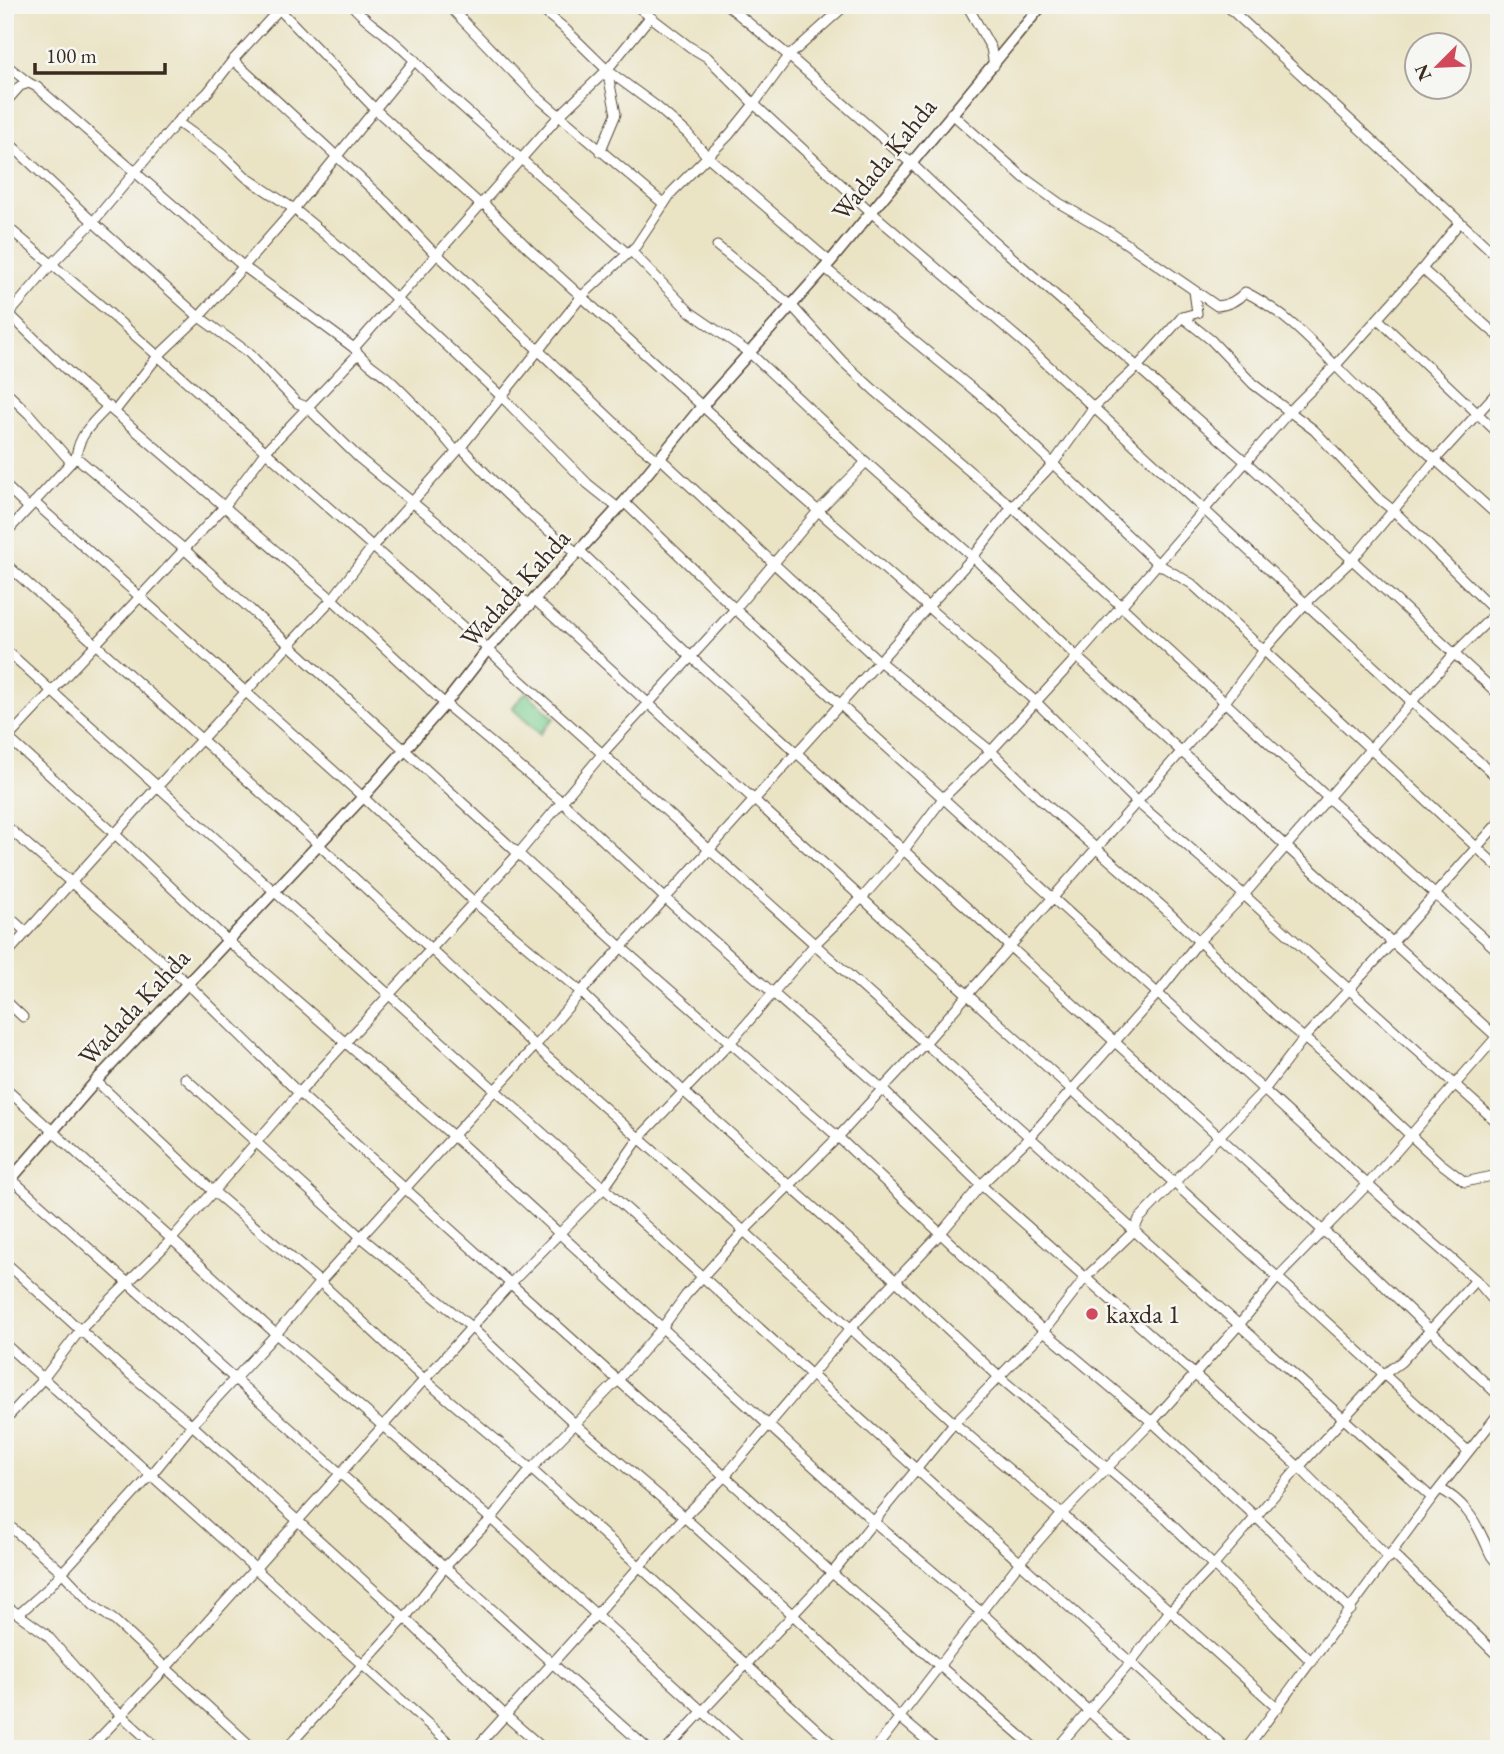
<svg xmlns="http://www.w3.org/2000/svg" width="1504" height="1754" font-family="'EB Garamond',serif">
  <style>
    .green { fill: #7ace91; stroke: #5a7c58; stroke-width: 2 }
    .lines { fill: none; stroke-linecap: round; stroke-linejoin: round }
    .minor-casing { stroke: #554637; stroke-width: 11 }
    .major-casing { stroke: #554637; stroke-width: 13 }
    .minor { stroke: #fff; stroke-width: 9 }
    .major { stroke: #fff; stroke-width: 10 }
    .poi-dot { fill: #d1495b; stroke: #f6f6f2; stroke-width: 2.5 }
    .labels { text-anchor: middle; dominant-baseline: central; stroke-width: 5; stroke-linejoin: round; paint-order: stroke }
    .street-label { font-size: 26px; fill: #3b2a1e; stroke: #f6f6f2 }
    .poi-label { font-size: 26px; fill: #3b2a1e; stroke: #f6f6f2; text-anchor: start }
  </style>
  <rect width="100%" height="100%" fill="#f6f6f2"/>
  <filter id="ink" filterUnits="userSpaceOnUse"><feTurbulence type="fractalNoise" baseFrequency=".0143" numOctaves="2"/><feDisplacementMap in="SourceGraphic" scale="14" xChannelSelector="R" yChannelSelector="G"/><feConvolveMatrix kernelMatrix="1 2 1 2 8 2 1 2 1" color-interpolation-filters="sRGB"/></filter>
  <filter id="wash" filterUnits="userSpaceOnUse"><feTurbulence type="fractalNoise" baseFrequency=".00686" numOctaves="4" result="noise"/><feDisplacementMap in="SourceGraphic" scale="28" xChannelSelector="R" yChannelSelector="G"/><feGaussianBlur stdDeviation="1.57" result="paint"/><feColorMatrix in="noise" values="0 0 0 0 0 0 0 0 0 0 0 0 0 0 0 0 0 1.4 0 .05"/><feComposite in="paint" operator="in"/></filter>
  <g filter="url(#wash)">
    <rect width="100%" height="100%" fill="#eae3c4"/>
    <!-- green -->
    <path class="green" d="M526,692L554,718L540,734L512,708Z"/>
  </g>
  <g filter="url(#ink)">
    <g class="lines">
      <defs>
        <g id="minor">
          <path d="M352,5C362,18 374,25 386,35C406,51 423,68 440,87L627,253"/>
          <path d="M448,5L535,95L664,204"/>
          <path d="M536,5L563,27L607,70L656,106L687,133L707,156L830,262"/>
          <path d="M635,5L690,47L707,57L754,104L789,56L846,5"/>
          <path d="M727,5L789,56L912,164L989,237L1246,462L1499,695"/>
          <path d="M967,5L991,48L994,66"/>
          <path d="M1226,5L1499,258"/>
          <path d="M279,9L376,110L481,205"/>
          <path d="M233,60L387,203L435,254"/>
          <path d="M5,64L29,83"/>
          <path d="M5,103L20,86L29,83L37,87L243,266L354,348C363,362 379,370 391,381C414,403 436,427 456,451"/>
          <path d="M951,113L1023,177L1059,203L1111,233L1217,306C1229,305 1237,301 1245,292C1292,315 1326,358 1363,393C1407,436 1454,476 1499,517"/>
          <path d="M177,122L222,154L247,178L294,209L346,252L502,397L588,484L618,508"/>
          <path d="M5,139L93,222L199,317L249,353L297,403L307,407L359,458L440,525L530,606"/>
          <path d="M600,152L616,114L607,70L650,17"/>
          <path d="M482,202L529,249L799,494L1036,702L1137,802L1244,895L1499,1124"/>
          <path d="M5,225L105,309L488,649L519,679L1432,1498"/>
          <path d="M717,246L792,306L842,361L874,390L1012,507L1120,605L1327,797L1499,952"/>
          <path d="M631,251L690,312L751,354L866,462L973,557L1077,657L1499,1039"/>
          <path d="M436,253L636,443L658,460"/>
          <path d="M825,268L985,399L1158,564L1192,584L1499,868"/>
          <path d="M1422,269L1499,337"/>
          <path d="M1194,291L1197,313L1182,317L1211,340L1253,384L1314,430L1379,499L1394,511L1499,615"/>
          <path d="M5,310L78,381L332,599L445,704L562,802L666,899L881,1088L981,1185L1299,1467L1389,1558"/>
          <path d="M5,319L51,265L93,222L177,122L208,92L233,60L283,5"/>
          <path d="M1378,319L1499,434"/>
          <path d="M354,348L559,116L607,70"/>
          <path d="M5,391L29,414L71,462"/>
          <path d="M115,411L158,356L199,317L294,209L415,60"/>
          <path d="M461,447C496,486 535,523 578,553"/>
          <path d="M76,457L184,549L622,948L838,1137L1044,1331L1152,1422L1255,1516L1351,1610"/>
          <path d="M660,458L879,661L991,751L1041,800L1164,908L1276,1015L1327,1057L1439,1162L1465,1182L1492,1176L1499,1180"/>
          <path d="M5,485L29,508"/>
          <path d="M34,502L363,797L474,902L581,992L682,1090L896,1281L998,1376L1160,1513L1312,1662"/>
          <path d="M624,502L735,609L1398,1212L1476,1280L1499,1307"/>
          <path d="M5,534L76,457C79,434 93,422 109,406"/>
          <path d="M580,551L691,657L1322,1230L1347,1250L1499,1396"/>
          <path d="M5,563L318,844L535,1046L744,1231L954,1423L1062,1514L1278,1708"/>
          <path d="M535,600L1468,1451"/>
          <path d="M5,649L1227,1749"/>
          <path d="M5,735L115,834L227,940L453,1136L873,1521L981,1612L1130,1749"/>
          <path d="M6,740L224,507L266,451L358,354"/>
          <path d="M5,825L187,983L299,1093L832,1573L1036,1749"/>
          <path d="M5,913L26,932"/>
          <path d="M5,956L158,786L332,599L373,546L461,447L582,296L636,246L672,192L729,135L754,104L871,212L1024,343L1412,702L1499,779"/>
          <path d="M5,1000L23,1017"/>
          <path d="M185,1078L361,1237L471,1327L575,1424L684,1517L792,1614L898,1716L937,1749"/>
          <path d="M96,1081L213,1191L320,1282L425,1380L531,1469L640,1567L838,1749"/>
          <path d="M5,1088L276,1334L491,1519L744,1749"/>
          <path d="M5,1173L648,1749"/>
          <path d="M5,1262L120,1366L192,1425L405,1618L506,1716L544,1749"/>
          <path d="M5,1344L456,1749"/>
          <path d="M5,1420L43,1379L81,1329L171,1240L299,1093L518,854L603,753L735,609L818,511L866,462"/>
          <path d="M1440,1489C1462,1500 1474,1518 1484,1540C1489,1550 1490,1558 1499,1564"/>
          <path d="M5,1522L61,1571L93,1605L115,1621L254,1749"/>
          <path d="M1392,1553L1499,1657"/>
          <path d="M5,1605L46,1634L97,1693L158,1749"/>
          <path d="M19,1614L47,1589L152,1474L192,1425L276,1334L320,1282L535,1046L581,992L973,557L1012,507L1052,465L1093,408L1137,367L1182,317"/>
          <path d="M89,1749L165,1669L511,1283L604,1188L640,1137L730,1043L815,944L862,898L904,850L944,797L991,751L1077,657L1289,412L1336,365L1422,269L1460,222"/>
          <path d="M286,1749L405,1618L445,1567L491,1519L531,1469L619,1379L662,1328L686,1295L744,1231L838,1137L925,1043L1225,702L1264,650L1305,604L1352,560L1436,459L1499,390"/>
          <path d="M475,1749L684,1517L726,1475L851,1328L940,1234L981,1185L1030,1137L1158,993L1199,941L1244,895L1385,732L1454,654L1499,610"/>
          <path d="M667,1749L832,1573L954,1423L1044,1331L1085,1278L1134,1231L1139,1219L1265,1089L1304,1038L1393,942L1499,822"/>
          <path d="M875,1749L1020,1562L1062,1514L1152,1422L1239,1325L1278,1277L1368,1184L1499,1034"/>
          <path d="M1056,1749L1131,1662L1169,1612L1214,1565L1299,1467L1384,1374L1401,1362L1476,1280"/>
          <path d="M1246,1749L1432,1498L1499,1413"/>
        </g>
        <path id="major" d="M5,1186L96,1081L363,797L445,704L488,649L624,502L703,405L830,262L1042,5"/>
      </defs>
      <!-- minor casing -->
      <use href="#minor" class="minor-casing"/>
      <!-- major casing -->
      <use href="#major" class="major-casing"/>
      <!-- minor -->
      <use href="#minor" class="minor"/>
      <!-- major -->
      <use href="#major" class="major"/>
    </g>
  </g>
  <!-- markers -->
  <circle class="poi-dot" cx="1092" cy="1314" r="7"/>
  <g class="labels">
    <!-- street labels -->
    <g class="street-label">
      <text transform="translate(884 159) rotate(-51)">Wadada Kahda</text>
      <text transform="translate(515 588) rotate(-48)">Wadada Kahda</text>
      <text transform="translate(134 1007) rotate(-47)">Wadada Kahda</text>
    </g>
    <!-- poi labels -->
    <g class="poi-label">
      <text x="1106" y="1314">kaxda 1</text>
    </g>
  </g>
  <!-- margin -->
  <rect width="1504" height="1754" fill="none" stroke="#f6f6f2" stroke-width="28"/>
  <!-- north arrow -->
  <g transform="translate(1438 66) rotate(246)"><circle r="33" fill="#f6f6f2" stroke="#aba49d" stroke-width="2"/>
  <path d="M0-5L12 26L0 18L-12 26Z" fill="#d1495b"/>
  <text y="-10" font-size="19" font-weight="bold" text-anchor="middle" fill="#3b2a1e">N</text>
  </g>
  <!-- scale -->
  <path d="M35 63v10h130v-10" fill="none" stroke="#3b2a1e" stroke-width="3.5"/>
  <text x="46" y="63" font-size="21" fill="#3b2a1e" stroke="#f6f6f2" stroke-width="5" paint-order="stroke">100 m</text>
</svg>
